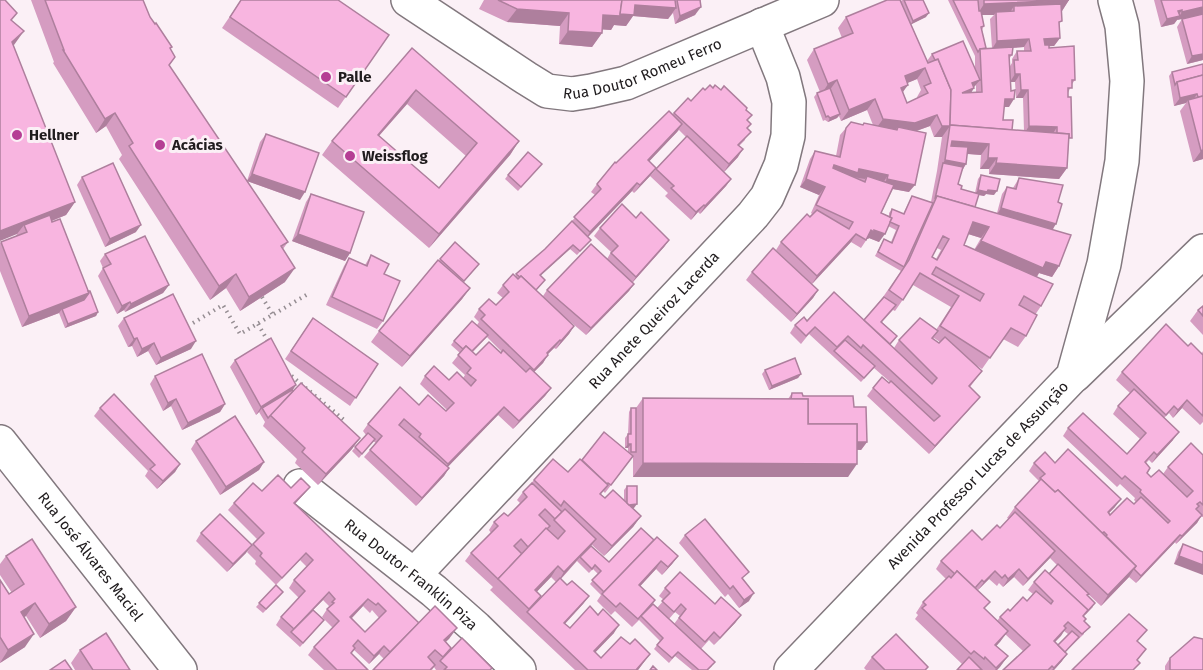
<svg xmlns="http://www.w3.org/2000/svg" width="1203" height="670" font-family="'Fira Sans',sans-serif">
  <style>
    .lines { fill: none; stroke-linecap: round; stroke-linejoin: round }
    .street-casing { stroke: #82787e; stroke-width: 36 }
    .path { stroke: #968e93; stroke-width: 4; stroke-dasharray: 1.5 4.5; stroke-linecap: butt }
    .street { stroke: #fff; stroke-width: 33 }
    .wall { fill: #d59cc1; fill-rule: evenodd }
    .shaded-wall { fill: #ae7f9d }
    .building { fill: #f8b5e0; stroke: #ae7f9d; stroke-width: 1.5; fill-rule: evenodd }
    .poi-dot { fill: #b53e94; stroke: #fbf0f6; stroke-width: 2 }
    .labels { text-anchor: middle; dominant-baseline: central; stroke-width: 6; stroke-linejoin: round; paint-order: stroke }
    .street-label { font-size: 15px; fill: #201c1e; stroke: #fbf0f6 }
    .poi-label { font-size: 15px; font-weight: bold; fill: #201c1e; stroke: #fbf0f6; text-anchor: start }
  </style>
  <rect width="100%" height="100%" fill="#fbf0f6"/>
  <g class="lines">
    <defs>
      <g id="street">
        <path id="s1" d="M408,0L526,78L547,91L572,94L591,91L626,83L822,0"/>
        <path d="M1075,375L1203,251"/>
        <path id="s2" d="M0,442L180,670"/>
        <path id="s3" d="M300,486L434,591L476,628L519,670"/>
        <path id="s4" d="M414,575L753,215L767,197L781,165L788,136L789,102L783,77L762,25"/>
        <path id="s5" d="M791,670L1073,376L1104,264L1122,161L1127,81L1122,26L1115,0"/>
      </g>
    </defs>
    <!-- street casing -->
    <use href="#street" class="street-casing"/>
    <!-- path -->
    <g class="path">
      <path d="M262,297L273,315"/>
      <path d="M193,323L223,305L240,334L308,294"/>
      <path d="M258,324L269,343"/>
      <path d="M287,372L344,420"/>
    </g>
    <!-- street -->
    <use href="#street" class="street"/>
  </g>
  <!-- wall -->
  <g class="wall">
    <path d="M31,0H143L150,17L172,47L170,49L175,57L169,66L247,181L260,142L266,134L300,200L247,181L288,242L283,249L285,282L240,311L226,288L210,300L119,159L122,155L106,126L96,133L53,63L54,62Z"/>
    <path d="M241,0L389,35L338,108L222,28Z"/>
    <path d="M484,0H701L695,15L675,24L673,13L668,19L633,16L626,26L614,25L611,30L602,29V33L592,47L559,44L560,26L507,22L479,9Z"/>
    <path d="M902,0H923L926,17L911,24L927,61L932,54L975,69V56L948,0H1069L1062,11L1059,26L1060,38L1054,46H1049V48L1075,80L1072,84L1068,93L1069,142L1067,168L1059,179L989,174V169H980L981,155L967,154L966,164L962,171L958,184L961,189L975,193L978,179L981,175L994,195L986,194L984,196L978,195L975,207L997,213L1002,194L1007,187L1013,188L1019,178L1058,202L1053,230L1059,266L1052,277L1039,273L1037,277L1041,306L1035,315L1026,336L1018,347L1003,339L982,369L976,365L982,371L970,387L974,404L929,454L867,396L873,388L890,382L874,368L861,382L809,334L801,344L790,333L795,325L807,321L864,320L883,297L901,271L875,256L884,239L891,242L896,230L888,226L879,242L869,238L868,239H867L861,248L851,242L812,284L776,250L781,242L812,214L811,213L819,195L800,187L810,159L815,151L836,156L840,135L846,128L863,125H873L867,110L841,121L839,116L837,118L828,122L825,120L823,121L814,97L817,93L820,92L807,60L814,49L842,38L838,28L846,17L901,1ZM982,15H994L990,19L992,48H986L982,30L984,26ZM1024,47V51H1017L1012,59V63L1010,66L1009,59L1012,55L1013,48ZM917,79L921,90L917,97V98L907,103L903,92L907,83ZM1011,82H1015L1016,98H1023L1024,131L1012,130L1003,120L1004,107H1009ZM976,85V93H971L974,87ZM930,126L934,137H942L937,171L931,202L912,196L903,214L892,209L889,213V216L881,213L893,189L909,192L916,131ZM968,234L981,238L974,250L964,245ZM937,248L941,250L936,259L932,257ZM913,285L951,307L936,330L899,340L894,348L890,345L897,336L882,322L893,310L895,311ZM934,338L940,342L939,343L933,339Z"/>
    <path d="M1154,0H1203V60L1187,64L1177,27L1182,19L1177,20L1174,24L1161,27Z"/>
    <path d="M12,20L13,46L75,202L66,215L52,221L98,312L96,316L65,328L59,313L22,327L0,271V243L16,236L17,234Z"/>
    <path d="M412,48L519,141L510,155L429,248L322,155L332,141ZM407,104L466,156L439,188L379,136Z"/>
    <path d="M1203,64V159L1193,162L1180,111L1186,103L1174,106L1169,76L1172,72Z"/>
    <path d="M713,88L721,90L746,110L748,121L745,140L739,146L738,157L724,172L731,179L726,186L700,214L698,212L691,220L665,196L668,193L650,176L656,169L686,137L679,130L649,161L656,168L650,176L634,193L632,191L588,237L591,240L577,255L570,249L540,275L545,280L536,290L543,296L547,290L607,259L611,252L594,236L600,228L636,218L669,240L664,247L633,282L634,284L629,291L586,335L566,318L574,326L569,334L556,349L554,348L548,354L543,363L534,372L551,388L545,396L513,429L498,415L447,467L449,468L444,476L416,506L364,457L376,443L373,441L359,458L352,451L366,435L363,431L368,424L419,405L446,411L447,410L420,384L425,376L449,380L463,378L465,375L452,363L460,353L451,345L454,341L477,325L479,322L474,317L479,309L496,305L503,298L497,293L503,285L515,276L545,249L572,221L595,195L591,192L597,184L616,163L674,113L705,90ZM487,337L502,352L501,353L476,355L473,352Z"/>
    <path d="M542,164L518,191L505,179L508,175Z"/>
    <path d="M82,177L136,232L105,247L77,185Z"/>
    <path d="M311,194L350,253L345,261L292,241L306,202Z"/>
    <path d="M455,242L476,268L463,283L470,288L462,299L402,367L371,342L379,331Z"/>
    <path d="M105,254L169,285L163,293L125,312L124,310L117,314L98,276L103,268L100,261Z"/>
    <path d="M371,255L384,274L383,321L377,329L326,305L344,266L349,258L365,265Z"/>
    <path d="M752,272L818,290L813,298L791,322L746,280Z"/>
    <path d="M1203,306V335L1190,321L1198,310Z"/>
    <path d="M124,318L191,349L156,365L148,351L137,357L132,346L128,347L118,326Z"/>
    <path d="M313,318L378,364L350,406L285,359Z"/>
    <path d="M1188,346L1202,353L1203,351V422L1200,425L1182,408L1173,418L1169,413L1164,418L1173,440L1152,463L1149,460L1146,463L1147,473L1151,477L1163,474L1168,467L1203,455V517H1202L1201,516L1197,523L1176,544L1175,542L1136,583L1129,577L1101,606L1088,594L1087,595L1093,607L1084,616L1086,619L1084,622V634L1065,652L1062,661L1054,670H1003L1023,651L1005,634L996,646L1008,656L997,670H957L962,664L915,619L918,615L916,613L923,602L946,579L936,569L941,561L982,540L1000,528L1009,519L1007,518L1015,507L1039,481L1029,471L1034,463H1055L1115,507L1109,513L1110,515L1134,504L1136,502L1134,500L1135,498L1120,484L1117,487L1063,436L1068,428L1127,454L1140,439L1113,414L1118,406L1130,393L1116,380L1122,372ZM1050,558L1057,565L1049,574L1034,582L1028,590L1033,594L1027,601L1000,617L997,621L985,609L977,588L978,590L989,579L997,586L999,583L1003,587L1014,577L1023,586ZM1064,631L1068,634L1058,645L1055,642Z"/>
    <path d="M235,360L292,391L360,438L352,449L318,485L295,463L297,459L263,426L265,422L259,412L256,415L230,367Z"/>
    <path d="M765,370L801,374L798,378L769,390L762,374Z"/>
    <path d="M155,376L225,404L220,412L182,430L171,406L163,411L150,384Z"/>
    <path d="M792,393L854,407L867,442L861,450H857L848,477H633V456L605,493L603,491L601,494L605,498L624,500V490L627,486L634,508H633L641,516L633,527L604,556L592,545L591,546L609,562L654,540L678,556L672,564L662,575L656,569L640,586L653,604L657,608L664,600L659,596L665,588L715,604L741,615L735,623L714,645L709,640L701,649L712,666L708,670H692L675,656L669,663L654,649L660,641L639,620L632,627L615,611L611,615L597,601L601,595L590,584L598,574L593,569L589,573L577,561L561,579L567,585L589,596L583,604L565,624L570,628L614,633L595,652L601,658L630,644L650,654L638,670H575L490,590L493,587L465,561L471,553L491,533L489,530L494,522L508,516L520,503L517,500L523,492L534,480L568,472L582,460L628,452V448H625V438L628,434L629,412L631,408H636L643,398L788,399ZM551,577L556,582L538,601L537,591ZM675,612L680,616L674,624L669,619Z"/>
    <path d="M100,408L180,464L175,472L157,489L145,476L148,471L94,416Z"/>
    <path d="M196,441L264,462L259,470L220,495L191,449Z"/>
    <path d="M310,487L304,494L295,504L419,623L457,628L445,642L451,648L490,670H436L434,667L432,670L384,659L379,654L369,664L354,650L351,654L368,670H324L308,655L314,647L333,628L322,617L329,606L323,600L313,610L321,624L300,647L276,625L281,617L299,598L289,588L294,580L307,567L300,560L276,585L283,592L280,596L263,613L256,607L276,585L255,564L256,561L247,552L253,544L257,539L228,510L234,503L291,488ZM363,606L370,613L372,610L379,618L365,632L352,618Z"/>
    <path d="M201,533L246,553L227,572L196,541Z"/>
    <path d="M685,535L744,580L749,601L739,608L728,594L725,597L679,543Z"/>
    <path d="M1183,544L1203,552L1174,564L1178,552Z"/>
    <path d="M6,556L76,607L66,621L40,638L26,616L24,617L25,647L0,663V580L9,594L12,593L0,575V564Z"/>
    <path d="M80,650L130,670H75L71,663Z"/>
    <path d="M872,657L928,667L926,670H866L864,668Z"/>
    <path d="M1170,658L1203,670H1165V666Z"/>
  </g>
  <!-- shaded-wall -->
  <g class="shaded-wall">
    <path d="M1069,0L1062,11H1014V6L1009,14L996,12L994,15H977L984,4Z"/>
    <path d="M635,5L676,8L668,19L633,16L626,26L614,25L611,30L594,29L603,15Z"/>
    <path d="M701,7L695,15L675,24L680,16Z"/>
    <path d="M1203,7V14L1177,20L1182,12Z"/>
    <path d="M517,9L569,13L560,26L507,22Z"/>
    <path d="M1182,10L1177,17L1180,16L1174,24L1161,27L1167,19L1178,11Z"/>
    <path d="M929,13L926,17L910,25L913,21Z"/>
    <path d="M24,31L14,45L3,56L12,42Z"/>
    <path d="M568,31L602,33L592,47L559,44Z"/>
    <path d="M1060,38L1054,46L1039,47L1044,39Z"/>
    <path d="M1029,39L1024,47L992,49L997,41Z"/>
    <path d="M1203,54V60L1187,64L1192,56Z"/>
    <path d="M925,68L917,79L898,87L905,76Z"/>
    <path d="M1015,74H1020L1015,82H1010Z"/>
    <path d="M837,80L829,91L821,95L828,84Z"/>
    <path d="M980,80L974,87L972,83Z"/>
    <path d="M908,85L900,96L901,88Z"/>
    <path d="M974,88L969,96L962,93Z"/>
    <path d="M416,90L407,104L368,148L378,135Z"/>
    <path d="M1021,90H1028L1023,98H1016Z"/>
    <path d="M1197,94L1192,102L1188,100L1186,103L1174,106L1180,98Z"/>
    <path d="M875,99L867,110L841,121L849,110Z"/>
    <path d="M1005,99H1014L1009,107H999Z"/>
    <path d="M115,113L106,126L96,133L105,119Z"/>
    <path d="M840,114L837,118L828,122L830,118Z"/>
    <path d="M937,115L930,126L908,134L898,127L894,132L875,130L883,119Z"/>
    <path d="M682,124L677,132L643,168L648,160Z"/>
    <path d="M942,126H950L942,137H934Z"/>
    <path d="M1029,126L1057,127L1052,135L1024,134Z"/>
    <path d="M519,141L510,155L429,248L439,234Z"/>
    <path d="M952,141L989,144L981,155L946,152Z"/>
    <path d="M743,149L738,157L724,172L729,164Z"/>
    <path d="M1203,150V159L1193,162L1201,151Z"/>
    <path d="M988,158H997L989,169H980Z"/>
    <path d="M945,160L966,164L959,175L943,163Z"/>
    <path d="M996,163L1067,168L1059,179L989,174Z"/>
    <path d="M834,165L859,169L888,175L883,183L867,176L865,179L828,173Z"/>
    <path d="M656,168L650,176L634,193L640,185Z"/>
    <path d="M252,174L305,192L300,200L247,181Z"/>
    <path d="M731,179L726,186L700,214L705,206Z"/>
    <path d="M806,179L825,187L819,195L800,187Z"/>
    <path d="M887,179L915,185L909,192L882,187Z"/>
    <path d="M637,183L632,191L585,240L590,232Z"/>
    <path d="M978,190H988L997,191L994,195L986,194L984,196L975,194Z"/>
    <path d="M75,202L66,215L26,231L24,225L17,234L0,241V231Z"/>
    <path d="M704,205L698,212L691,220L696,212Z"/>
    <path d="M1001,208L1056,224L1051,232L996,216Z"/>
    <path d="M973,222L989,227L981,238L965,233Z"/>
    <path d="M141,225L136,232L105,247L110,239Z"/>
    <path d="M871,230H874L885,234L879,242L869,238L868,239L865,238Z"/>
    <path d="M298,234L350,253L345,261L292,241Z"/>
    <path d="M856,234L851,242L812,284L817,276Z"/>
    <path d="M669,240L664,247L631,284L636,277Z"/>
    <path d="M981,241L1046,262L1059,266L1052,277L1039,273L1035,279L973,252Z"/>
    <path d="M573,245L570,249L537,279L540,275Z"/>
    <path d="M295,268L285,282L240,311L249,297Z"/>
    <path d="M236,274L226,288L210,300L219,286Z"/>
    <path d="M634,284L629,291L586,335L591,328Z"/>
    <path d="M169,285L163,293L125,312L131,304Z"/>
    <path d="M470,288L462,299L402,367L410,356Z"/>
    <path d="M818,290L813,298L791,322L797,314Z"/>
    <path d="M89,293L81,304L62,309L59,313L22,327L29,316Z"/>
    <path d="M130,302L124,310L117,314L122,306Z"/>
    <path d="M98,312L96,316L65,328L68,324Z"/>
    <path d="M574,326L569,334L556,349L561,341Z"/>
    <path d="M137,338L132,346L128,347L134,339Z"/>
    <path d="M560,340L554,348L541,361L547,353Z"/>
    <path d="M196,341L191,349L156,365L161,358Z"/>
    <path d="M154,343L148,351L137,357L142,349Z"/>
    <path d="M548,355L543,363L529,377L534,370Z"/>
    <path d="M801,374L798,378L769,390L772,386Z"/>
    <path d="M296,385L291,393L262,408L259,412L256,415L261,407Z"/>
    <path d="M551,388L545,396L513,429L519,421Z"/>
    <path d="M980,397L974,404L929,454L935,446Z"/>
    <path d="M176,399L171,406L163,411L168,403Z"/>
    <path d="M1187,400L1182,408L1173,418L1178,410Z"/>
    <path d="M225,404L220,412L182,430L188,423Z"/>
    <path d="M504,407L498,415L443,472L448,464Z"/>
    <path d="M1179,432L1173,440L1152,463L1157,455Z"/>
    <path d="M360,438L352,449L318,485L326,474Z"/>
    <path d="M853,442H867L861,450L847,449Z"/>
    <path d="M628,444H631L628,448H625Z"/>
    <path d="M264,462L259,470L220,495L226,487Z"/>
    <path d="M643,463L857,464L848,477H633Z"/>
    <path d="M180,464L175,472L157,489L163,481Z"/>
    <path d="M449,468L444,476L416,506L422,498Z"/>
    <path d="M310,487L304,494L288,511L294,503Z"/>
    <path d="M1121,499L1115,507L1102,520L1108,512Z"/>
    <path d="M637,504L634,508L624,509L627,505Z"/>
    <path d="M1202,515L1197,523L1176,544L1182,536Z"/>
    <path d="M641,516L633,527L604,556L612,546Z"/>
    <path d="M1180,535L1175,542L1136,583L1141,576Z"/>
    <path d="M596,539L588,550L580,557L557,583L564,572Z"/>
    <path d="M252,545L246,553L227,572L233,564Z"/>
    <path d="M1055,551L1050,558L1023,586L1028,579Z"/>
    <path d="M678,556L672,564L662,575L668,567Z"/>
    <path d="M1179,556L1203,565V575L1174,564Z"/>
    <path d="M661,561L656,569L634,593L639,585Z"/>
    <path d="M558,566L551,577L528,601L535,590Z"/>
    <path d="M1136,566L1129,577L1101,606L1108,595Z"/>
    <path d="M1019,569L1014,577L1003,587L1008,579Z"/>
    <path d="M995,571L989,579L978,590L984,582Z"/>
    <path d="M329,592L323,600L291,632L294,629Z"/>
    <path d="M754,593L749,601L739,608L744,600Z"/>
    <path d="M589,596L583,604L558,631L564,623Z"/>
    <path d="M368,599L363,606L345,625L350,617Z"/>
    <path d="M35,603L26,616L11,626L21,612Z"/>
    <path d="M76,607L66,621L40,638L49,624Z"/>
    <path d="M741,615L735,623L714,645L720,638Z"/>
    <path d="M619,625L614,633L589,659L594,651Z"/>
    <path d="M457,628L449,639L436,651L444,640Z"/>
    <path d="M1066,628L1061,636L1048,649L1054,641Z"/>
    <path d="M1008,631L1000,642L988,655L995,645Z"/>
    <path d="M34,634L25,647L0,663L8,650Z"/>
    <path d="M384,646L379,654L369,664L374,656Z"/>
    <path d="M650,654L638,670H636Z"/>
    <path d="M1067,654L1062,661L1054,670H1052Z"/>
    <path d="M1008,656L1000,667L997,670H995Z"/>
  </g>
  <!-- building -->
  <g class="building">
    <path d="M0,0H5L17,13L11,20L24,31L12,42L75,202L0,231Z"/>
    <path d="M45,0H143L150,17L155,24L156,23L172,47L170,48L175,57L169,65L288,242L281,246L295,268L249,297L236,274L219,286L129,146L133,143L115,113L105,119L63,50H64Z"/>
    <path d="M241,0H338L389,35L346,97L230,17Z"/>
    <path d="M498,0H622L620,16L603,15L602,33L568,31L569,13L517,9Z"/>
    <path d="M622,0H675L676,8L635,5L634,15L620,14Z"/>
    <path d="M677,0H700L701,7L680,16Z"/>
    <path d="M887,0H900L928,63L938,59L951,90L950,126H942L937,115L915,123L883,119L875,99L849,110L837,80L828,84L814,49L853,33L846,17ZM925,68L931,83L924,86L928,93L907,103L901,88L908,85L905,76Z"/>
    <path d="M904,0H923L929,13L913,21Z"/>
    <path d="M953,0H978L979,11H981L984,26L981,27L986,48L980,49L978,52Z"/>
    <path d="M984,0H1069L984,4Z"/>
    <path d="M1161,0H1203V7L1182,12V10L1178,11L1180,16L1167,19Z"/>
    <path d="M1061,4L1062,21L1059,22L1060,38L1044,39L1045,45H1049V48L1074,46L1075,80H1072V88H1068V97H1071L1072,138H1069V134L1057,133V127L1029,126L1028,90H1021L1020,74H1015L1014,60H1018L1017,51H1031L1029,39L997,41L996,12L1014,11V6Z"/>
    <path d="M1203,14V54L1192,56L1182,19Z"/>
    <path d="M963,41L980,80L972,83L974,88L962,93L982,92L980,49L1013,47L1012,55H1009L1011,91L1015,90L1014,99H1005L1003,120H1013L1012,130L950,125L951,90L938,59L935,60L932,54Z"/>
    <path d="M412,48L519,141L439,234L332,141ZM416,90L477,143L439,188L378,135Z"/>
    <path d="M1203,64V75L1177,82L1175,85L1172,72Z"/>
    <path d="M1203,75V96L1198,97L1197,94L1180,98L1177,82Z"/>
    <path d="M710,85L713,88L715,85L721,90L724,86L747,108L746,110L752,115L747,120L751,124L747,128L751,132L738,145L743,149L729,164L674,113L688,98L691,101L703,88L705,90Z"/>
    <path d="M830,88L840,114L830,118L828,116L826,117L817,93Z"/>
    <path d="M1203,96V150L1201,151L1188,100Z"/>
    <path d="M669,111L682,124L648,160L656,168L640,185L637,183L590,232L574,217L601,189L597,184L615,162L616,163Z"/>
    <path d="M851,122L863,125L864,123L897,130L898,127L926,133L915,185L887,179L888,175L859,169L858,173L834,165L833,168L865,182L867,176L894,185L881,213L892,218L885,234L874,230V232L871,230L866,240L856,234L817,276L781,242L807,214L810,217L817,210L849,229L853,222L816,205L825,187L806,179L815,151L840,157L846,128Z"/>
    <path d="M950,125L1069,134L1067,168L996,163L997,158H988L989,144L952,141L951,146L968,147L966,164L945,160Z"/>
    <path d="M266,134L319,153L305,192L252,174Z"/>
    <path d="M687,136L731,179L705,206L704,205L696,212L671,188L674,186L656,169Z"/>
    <path d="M528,152L542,164L521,187L508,175Z"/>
    <path d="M113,163L141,225L110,239L82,177Z"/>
    <path d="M943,163L963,167L958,184L962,186L961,189L979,194L975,207L937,196L935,199Z"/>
    <path d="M981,175L1000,179L997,191L988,190L987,192L978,190Z"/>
    <path d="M1019,178L1063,185L1058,202L1062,204L1056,224L1001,208L1007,187L1016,189Z"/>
    <path d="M311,194L364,212L350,253L298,234Z"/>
    <path d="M912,196L933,203L904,267L878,252L884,239L892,243L899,226L890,222L892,218L890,217L892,209L904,214Z"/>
    <path d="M937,196L1071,235L1059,266L1046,262L1043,268L981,241L989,227L973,222L964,245L1053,284L1041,306L1024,296L1019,305L1037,315L1026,336L1011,328L990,358L940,326L959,296L920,273L903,300L889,290L909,260ZM943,236L949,239L937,260L932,257ZM936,267L984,294L980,301L932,274Z"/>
    <path d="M622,204L636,218L641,212L669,240L636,277L611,253L618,246L600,228Z"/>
    <path d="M50,215L52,222L60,219L89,293L29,316L1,242L27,232L24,225Z"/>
    <path d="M572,221L591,240L580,251L573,245L540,275L545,280L536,290L521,276L520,277L516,274L545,249Z"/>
    <path d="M145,236L169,285L131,304L130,302L122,306L103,268L111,264L105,254Z"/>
    <path d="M455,242L479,264L464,281L440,259Z"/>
    <path d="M591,244L634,284L591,328L547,290Z"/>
    <path d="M773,248L818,290L797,314L752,272Z"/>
    <path d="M371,255L389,264L384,274L400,281L383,321L332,297L349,258L367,266Z"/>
    <path d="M438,260L470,288L410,356L379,331Z"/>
    <path d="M513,274L518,279L521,276L574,326L561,341L560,340L547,353L548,355L534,370L481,319L485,315L479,309L489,299L496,305L509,292L503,285Z"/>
    <path d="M88,291H90L98,312L68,324L62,309L84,300L89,293Z"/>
    <path d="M834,292L932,384L937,378L899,340L920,318L938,331L932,338L939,343L945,337L982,371L969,386L980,397L935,446L873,388L882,377L889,383L891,381L934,421L940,416L863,345L861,348L848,336L837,347L815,327L806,336L795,325L804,317L807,321Z"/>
    <path d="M173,294L196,341L161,358L154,343L142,349L137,338L134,339L124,318Z"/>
    <path d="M884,297L896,305L881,322L897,336L890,344L864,320Z"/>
    <path d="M1203,306V316L1198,310Z"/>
    <path d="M313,318L378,364L356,398L291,351Z"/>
    <path d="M472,321L488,335L472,351L466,346L463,349L454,341Z"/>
    <path d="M1166,324L1188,346L1191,343L1203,355V416L1187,400L1178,410L1174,406L1166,415L1122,372Z"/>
    <path d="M271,338L296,385L261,407L235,360Z"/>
    <path d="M845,340L875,366L864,378L834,351Z"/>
    <path d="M489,342L501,353L503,350L526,372L530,368L551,388L519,421L504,407L448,464L419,437L421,434L404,419L399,425L449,468L422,498L370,450L382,436L368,424L400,387L419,405L428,395L446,411L454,403L425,376L434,366L449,380L457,372L471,386L476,380L467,373L471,368L458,355L466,346L476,355Z"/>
    <path d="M202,354L225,404L188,423L176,399L168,403L155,376Z"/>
    <path d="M795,358L801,374L772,386L765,370Z"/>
    <path d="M301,383L360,438L326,474L302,452L305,448L270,415Z"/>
    <path d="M1134,389L1179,432L1157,455L1154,452L1145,462L1150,468L1147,473L1151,477L1159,470L1187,497L1193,491L1168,467L1191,443L1203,455V505L1200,502L1197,504L1199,506L1196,509L1202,515L1182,536L1180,535L1141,576L1134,569L1136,566L1106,536L1107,535L1104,532L1102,533L1058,490L1055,492L1040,478L1045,474L1034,463L1045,452L1055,463L1068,449L1121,499L1108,512L1110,515L1127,498L1134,504L1141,497L1168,523L1170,521L1140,492L1141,490L1125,476L1122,479L1068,428L1083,413L1127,454L1146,433L1118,406Z"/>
    <path d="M292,390L293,391L268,418L262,408Z"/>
    <path d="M792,393H802L803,396H853L854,407H866L867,442H857V424H808V399H791Z"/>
    <path d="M114,394L180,464L163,481L150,469L155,465L100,408Z"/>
    <path d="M643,398L808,399V424H857V464L643,463Z"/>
    <path d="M631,408H636V452H631V444H628V434H631Z"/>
    <path d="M235,416L264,462L226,487L196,441Z"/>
    <path d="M604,432L633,456L611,485L608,483L607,484L582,460Z"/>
    <path d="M368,433L375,439L362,454L355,447Z"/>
    <path d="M553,459L568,472L580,459L608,485L600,494L605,498L613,490L641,516L612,546L564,501L561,506L534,480Z"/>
    <path d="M278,475L291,488L301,478L310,487L294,503L419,623L390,652L384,646L374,656L358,640L353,646L355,648L351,653L368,670H337L314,647L339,621L327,609L334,603L332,602L335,599L329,592L294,629L281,617L305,591L294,580L313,560L306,553L282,578L260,556L262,553L253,544L264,533L234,503L253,483L262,491ZM368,599L376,605L378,603L386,611L365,632L350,617Z"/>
    <path d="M1041,479L1055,492L1058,490L1136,566L1108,595L1015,507Z"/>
    <path d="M532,483L562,512L555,519L545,509L539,515L550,526L528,547L521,539L514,546L522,554L498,579L471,553L498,526L494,522L504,513L508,516L527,497L523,492Z"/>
    <path d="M627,486H637V504L629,505L627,503Z"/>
    <path d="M565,509L596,539L564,572L558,566L535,590L541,596L529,609L498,579L546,528L558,539L565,531L554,520Z"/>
    <path d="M1015,512L1055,551L1028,579L1019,569L1008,579L1005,575L1002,578L995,571L984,582L982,580L975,588L957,571L955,574L941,561L972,530L982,540L997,525L1000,528Z"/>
    <path d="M220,514L252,545L233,564L201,533Z"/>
    <path d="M705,519L749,572L742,578L754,593L744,600L733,586L730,589L685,535Z"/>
    <path d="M641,528L654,540L604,592L592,580L601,571L595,565L592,569L580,557L591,546L609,562Z"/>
    <path d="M657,537L678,556L668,567L661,561L639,585L655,600L638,619L620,603L616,607L602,594Z"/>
    <path d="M32,539L76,607L49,624L35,603L21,612L34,634L8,650L0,637V580L9,594L24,584L6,556Z"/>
    <path d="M1183,544L1203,552V565L1179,556Z"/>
    <path d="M1058,564L1089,594L1087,595L1095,603L1085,614L1088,610L1049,574Z"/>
    <path d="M1045,570L1088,610L1083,616L1086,619L1084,621L1090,627L1082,634L1068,622L1064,626L1066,628L1054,641L1067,654L1054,668L1052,666L1048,670H1003L1030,645L1000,617L1008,609L1010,611L1023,597L1027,601L1036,591L1051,604L1053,601L1034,582Z"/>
    <path d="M957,571L990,602L984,608L1008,631L995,645L1008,656L996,668L985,657L984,659L974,651L971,654L922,608L926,605L923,602L949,576L951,578Z"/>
    <path d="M680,572L715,604L721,597L741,615L720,638L714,632L705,642L679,618L686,609L681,604L674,612L662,601L670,593L665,588Z"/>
    <path d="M560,578L567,585L572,581L589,596L564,623L570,628L590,606L598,615L603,609L619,625L594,651L601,658L621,637L630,644L635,639L650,654L636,670H588L527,612Z"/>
    <path d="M276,585L283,592L266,609L259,603Z"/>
    <path d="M653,604L715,662L707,670H699L678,652L672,658L657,645L663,638L641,616Z"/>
    <path d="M435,606L457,628L444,640L451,648L443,657L435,650L428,657L435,665L430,670H373Z"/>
    <path d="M313,610L324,620L303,643L291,632Z"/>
    <path d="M1129,614L1147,630L1137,641L1146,649L1137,660L1140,663L1133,670H1072Z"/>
    <path d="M1072,631L1079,637L1065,652L1058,645Z"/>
    <path d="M106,633L130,670H93L80,650Z"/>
    <path d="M896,634L928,667L925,670H885L872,657Z"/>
    <path d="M1194,637L1203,639V670H1170V658Z"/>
    <path d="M462,638L492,668L490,670H444L447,667L440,661Z"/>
    <path d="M969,657L982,670H957Z"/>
    <path d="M65,660L72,670H50Z"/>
    <path d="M653,666L657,670H650Z"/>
  </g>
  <!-- markers -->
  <g class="poi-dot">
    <circle cx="326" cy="77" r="6"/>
    <circle cx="17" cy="135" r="6"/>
    <circle cx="160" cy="145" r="6"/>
    <circle cx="350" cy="156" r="6"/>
  </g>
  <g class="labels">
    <!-- street labels -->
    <g class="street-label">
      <text stroke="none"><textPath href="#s1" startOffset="266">Rua Doutor Romeu Ferro</textPath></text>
      <text stroke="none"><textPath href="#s4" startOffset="350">Rua Anete Queiroz Lacerda</textPath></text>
      <text stroke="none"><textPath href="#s5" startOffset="270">Avenida Professor Lucas de Assunção</textPath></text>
      <text stroke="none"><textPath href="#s2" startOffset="146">Rua José Álvares Maciel</textPath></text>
      <text stroke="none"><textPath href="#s3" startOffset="142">Rua Doutor Franklin Piza</textPath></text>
    </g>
    <!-- poi labels -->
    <g class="poi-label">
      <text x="338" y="77">Palle</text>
      <text x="29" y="135">Hellner</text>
      <text x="172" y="145">Acácias</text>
      <text x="362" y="156">Weissflog</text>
    </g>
  </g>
</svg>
